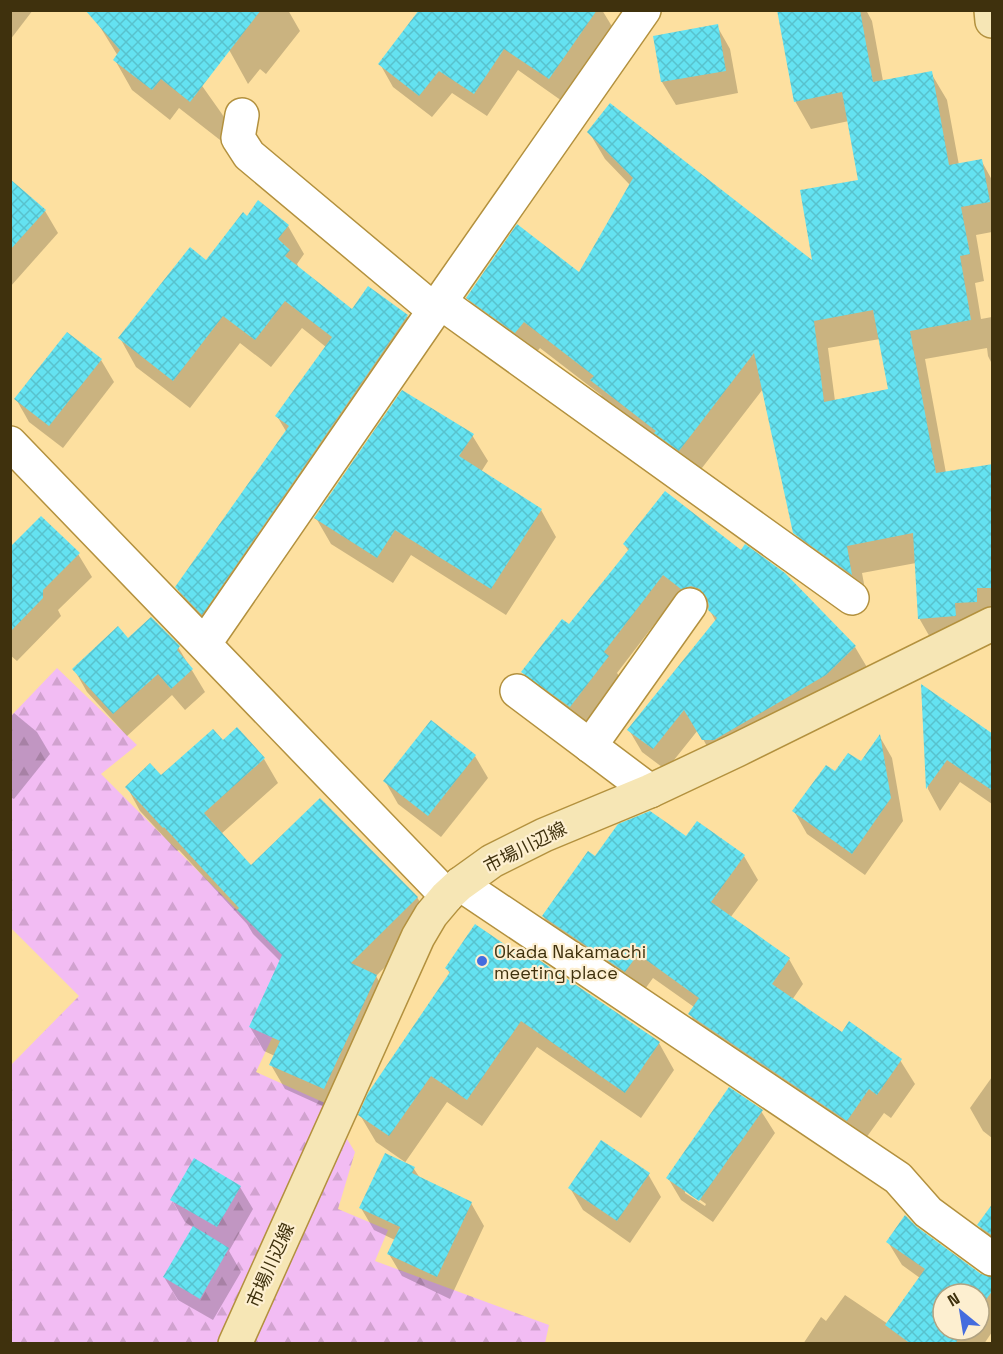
<svg xmlns="http://www.w3.org/2000/svg" width="1003" height="1354" font-family="'Space Grotesk','Noto Sans JP',sans-serif">
  <style>
    .forest { fill: url(#forest-firs) }
    .shadow { fill: #0003; fill-rule: evenodd }
    .building { fill: url(#building-cross-hatch); fill-rule: evenodd }
    .lines { fill: none; stroke-linecap: round; stroke-linejoin: round }
    .minor-casing { stroke: #b3913e; stroke-width: 36 }
    .secondary-casing { stroke: #b3913e; stroke-width: 36 }
    .minor { stroke: #fff; stroke-width: 33 }
    .secondary { stroke: #f6e6b5; stroke-width: 33 }
    .poi-dot { fill: #446cde; stroke: #fdefd0; stroke-width: 2 }
    .labels { text-anchor: middle; dominant-baseline: central; stroke-width: 4.5; stroke-linejoin: round; paint-order: stroke }
    .street-label { font-size: 18px; fill: #3f310d; stroke: #fdefd0 }
    .poi-label { font-size: 18px; fill: #3f310d; stroke: #fdefd0; text-anchor: start }
  </style>
  <defs>
    <pattern id="forest-firs" width="22" height="20" patternUnits="userSpaceOnUse" patternTransform="scale(1.5)"><rect width="22" height="20" fill="#f2bcf3"/><path d="M5 1l3.5 6h-7zM16 11l3.5 6h-7z" fill="#d1a2cf"/></pattern>
    <pattern id="building-cross-hatch" width="8" height="8" patternUnits="userSpaceOnUse" patternTransform="scale(1.5)"><rect width="8" height="8" fill="#64e2f1"/><path d="M0 0l8 8M0 8l8-8" fill="none" stroke="#58c2cd"/></pattern>
  </defs>
  <rect width="100%" height="100%" fill="#fde0a0"/>
  <!-- forest -->
  <path class="forest" d="M57,668L137,745L101,774L253,926L311,955L256,1072L325,1103L355,1152L338,1209L388,1230L375,1261L549,1325L545,1343H11V1065L79,996L11,928L10,717Z"/>
  <!-- shadow -->
  <g class="shadow">
    <path d="M10,10H33L10,40Z"/>
    <path d="M207,10H288L300,31L266,74L260,69L248,84Z"/>
    <path d="M445,10H602L613,28L562,101L518,70L487,116L452,93L432,117L393,87L380,64Z"/>
    <path d="M780,10H866L872,21L883,81L931,73L947,100L959,165L981,160L992,180V232L976,235L984,281L975,283L981,319L992,317V364L988,356L987,348L925,359L946,473L992,466V629L935,646L919,618L916,563L862,573L867,600L811,560L795,532L763,389L695,477L608,407L601,395L540,348L531,359L484,325L468,298L579,274L630,185L605,159L589,132L814,263L859,181L849,121L811,129L795,101ZM880,339L889,391L835,401L828,348Z"/>
    <path d="M97,22L166,35L222,114L240,145L238,154L179,108L170,120L132,90L115,60L118,56Z"/>
    <path d="M717,26L730,49L738,93L676,105L662,82L654,37Z"/>
    <path d="M10,181L45,211L58,233L10,287Z"/>
    <path d="M247,218L288,226L304,254L297,264L300,270L352,311L407,316L424,344L218,642L193,616L177,588L287,433L277,416L326,347L302,328L271,367L240,343L190,408L136,367L120,338L206,262Z"/>
    <path d="M101,360L114,382L63,448L29,422L16,399Z"/>
    <path d="M472,435L488,461L481,472L541,510L556,537L506,615L411,555L393,583L331,544L316,518Z"/>
    <path d="M624,544L855,647L868,669L718,766L698,730L666,770L642,752L629,730L716,622L709,609L676,596L617,673L621,679L583,728L536,694L523,672L569,626L629,552Z"/>
    <path d="M10,549L78,554L92,577L58,610L61,616L17,661L10,655Z"/>
    <path d="M128,640L178,647L205,692L185,710L172,695L127,736L87,692L74,669Z"/>
    <path d="M922,687L992,736V804L960,782L940,811L928,789Z"/>
    <path d="M14,713L37,732L50,754L14,799L10,797V718Z"/>
    <path d="M880,737L892,758L903,821L865,875L807,834L794,811L836,773L861,763Z"/>
    <path d="M223,742L264,759L278,783L221,834L251,867L417,897L431,922L376,976L390,1000L338,1113L285,1089L271,1065L275,1056L264,1051L250,1027L281,962L253,934L247,924L179,850L177,851L140,811L127,787L161,777Z"/>
    <path d="M475,756L488,778L441,837L398,804L385,781Z"/>
    <path d="M687,838L744,856L758,880L730,918L789,959L803,984L792,1000L842,1034L900,1060L915,1084L891,1118L884,1113L861,1145L704,1038L690,1014L694,1007L653,978L640,996L558,941L543,916L596,858Z"/>
    <path d="M447,968L659,1043L674,1070L641,1118L537,1047L482,1126L447,1102L404,1164L414,1169L420,1178L471,1203L484,1226L450,1299L402,1276L389,1254L395,1240L374,1230L361,1208L405,1162L376,1142L360,1115L450,975Z"/>
    <path d="M992,1077V1138L983,1131L970,1108Z"/>
    <path d="M761,1111L775,1133L713,1222L681,1200L668,1178ZM685,1189L706,1204L705,1206L685,1193Z"/>
    <path d="M648,1174L661,1197L630,1243L583,1210L570,1188Z"/>
    <path d="M240,1187L253,1209L229,1251L241,1272L213,1320L178,1300L164,1277L194,1228L185,1222L172,1200Z"/>
    <path d="M992,1205V1248L979,1225Z"/>
    <path d="M916,1228L981,1276L992,1279V1332L984,1344H803L821,1317L826,1321L845,1295L888,1324L920,1278L902,1265L888,1242ZM943,1294H979V1330H943Z"/>
  </g>
  <!-- building -->
  <g class="building">
    <path d="M85,10H261L190,102L161,79L152,90L113,60L120,50Z"/>
    <path d="M419,10H597L549,79L504,49L474,94L439,71L419,96L378,64Z"/>
    <path d="M777,10H860L873,82L932,71L949,165L982,159L990,202L961,207L970,254L960,256L971,320L910,331L936,473L993,464V588H977V602L955,603L956,616L918,619L913,533L847,546L852,575L793,533L754,353L679,451L654,433L656,431L590,380L594,376L524,322L515,333L466,298L517,224L579,272L633,178L587,132L610,103L812,260L800,190L858,180L842,92L794,102ZM873,310L888,389L824,402L814,321Z"/>
    <path d="M718,24L726,71L661,82L653,36Z"/>
    <path d="M10,179L46,210L10,250Z"/>
    <path d="M258,200L289,225L278,239L290,250L285,256L352,309L368,286L408,315L202,615L175,587L289,426L275,416L332,337L285,301L255,340L223,316L173,381L118,338L190,247L206,260L243,212L247,216Z"/>
    <path d="M67,332L102,359L49,426L14,399Z"/>
    <path d="M402,390L474,434L459,456L542,509L491,589L395,530L377,558L314,518Z"/>
    <path d="M665,491L741,550L745,544L785,573L856,646L826,675L714,740H702L684,710L653,749L627,730L717,618L708,610L709,606L707,598L700,589L691,586L681,589L663,575L604,652L609,656L570,707L521,672L562,619L569,624L629,549L623,544Z"/>
    <path d="M41,516L80,553L43,590V598L10,632V547Z"/>
    <path d="M151,617L180,646L177,650L193,669L171,689L158,674L113,714L72,669L118,626L128,638Z"/>
    <path d="M921,684L993,734V791L947,760L926,789Z"/>
    <path d="M431,720L476,755L428,816L383,781Z"/>
    <path d="M237,727L265,758L204,813L251,865L320,798L418,897L351,963L377,975L324,1089L269,1065L280,1041L249,1027L282,955L237,910L239,908L164,827L163,828L125,787L150,763L161,775L213,729L223,740Z"/>
    <path d="M880,734L891,798L852,854L792,811L826,765L835,771L848,753L861,761Z"/>
    <path d="M650,811L686,836L697,821L745,855L711,902L790,958L772,984L842,1032L849,1021L902,1059L877,1095L869,1089L847,1121L688,1014L699,998L638,954L625,972L542,916L588,851L595,856L618,824Z"/>
    <path d="M475,924L516,952L520,947L660,1042L625,1093L521,1021L467,1100L431,1076L389,1136L358,1115L368,1093L450,972L445,968Z"/>
    <path d="M729,1087L763,1110L699,1201L666,1178Z"/>
    <path d="M601,1140L650,1173L617,1221L568,1188Z"/>
    <path d="M385,1153L415,1167L412,1173L472,1202L437,1277L387,1254L400,1227L359,1208Z"/>
    <path d="M194,1158L241,1186L217,1227L170,1200Z"/>
    <path d="M993,1203V1236L977,1225Z"/>
    <path d="M905,1215L917,1227L981,1274L993,1277V1290L979,1309V1294H943V1330H964L955,1344H911L885,1325L925,1269L886,1242Z"/>
    <path d="M193,1226L229,1248L200,1299L163,1277Z"/>
  </g>
  <g class="lines">
    <defs>
      <g id="minor">
        <path d="M242,115L238,138L249,155L434,310"/>
        <path d="M440,302L852,598"/>
        <path d="M10,443L447,896"/>
        <path d="M205,643L440,302L644,10"/>
        <path d="M517,691L650,791"/>
        <path d="M590,746L690,605"/>
        <path d="M460,884L898,1178L928,1212L992,1259"/>
      </g>
      <g id="secondary">
        <path d="M991,10L992,21"/>
        <path d="M235,1344L418,937L431,915L447,896L460,884L492,861L544,835L650,791L737,750L992,624"/>
      </g>
    </defs>
    <!-- minor casing -->
    <use href="#minor" class="minor-casing"/>
    <!-- secondary casing -->
    <use href="#secondary" class="secondary-casing"/>
    <!-- minor -->
    <use href="#minor" class="minor"/>
    <!-- secondary -->
    <use href="#secondary" class="secondary"/>
  </g>
  <!-- markers -->
  <circle class="poi-dot" cx="482" cy="961" r="6"/>
  <g class="labels">
    <!-- street labels -->
    <g class="street-label">
      <text transform="translate(525 847) rotate(-27)">市場川辺線</text>
      <text transform="translate(270 1265) rotate(-66)">市場川辺線</text>
    </g>
    <!-- poi labels -->
    <g class="poi-label">
      <text x="494" y="951">Okada Nakamachi<tspan x="494" dy="21">meeting place</tspan></text>
    </g>
  </g>
  <!-- border -->
  <rect width="1003" height="1354" fill="none" stroke="#3f310d" stroke-width="24"/>
  <!-- north arrow -->
  <g transform="translate(961 1312) rotate(330)"><circle r="28" fill="#fdefd0" stroke="#b1a382" stroke-width="1.5"/>
  <path d="M0-4.5L10 22L0 15L-10 22Z" fill="#446cde"/>
  <text y="-9" font-size="16" font-weight="bold" text-anchor="middle" fill="#3f310d">N</text>
  </g>
</svg>
